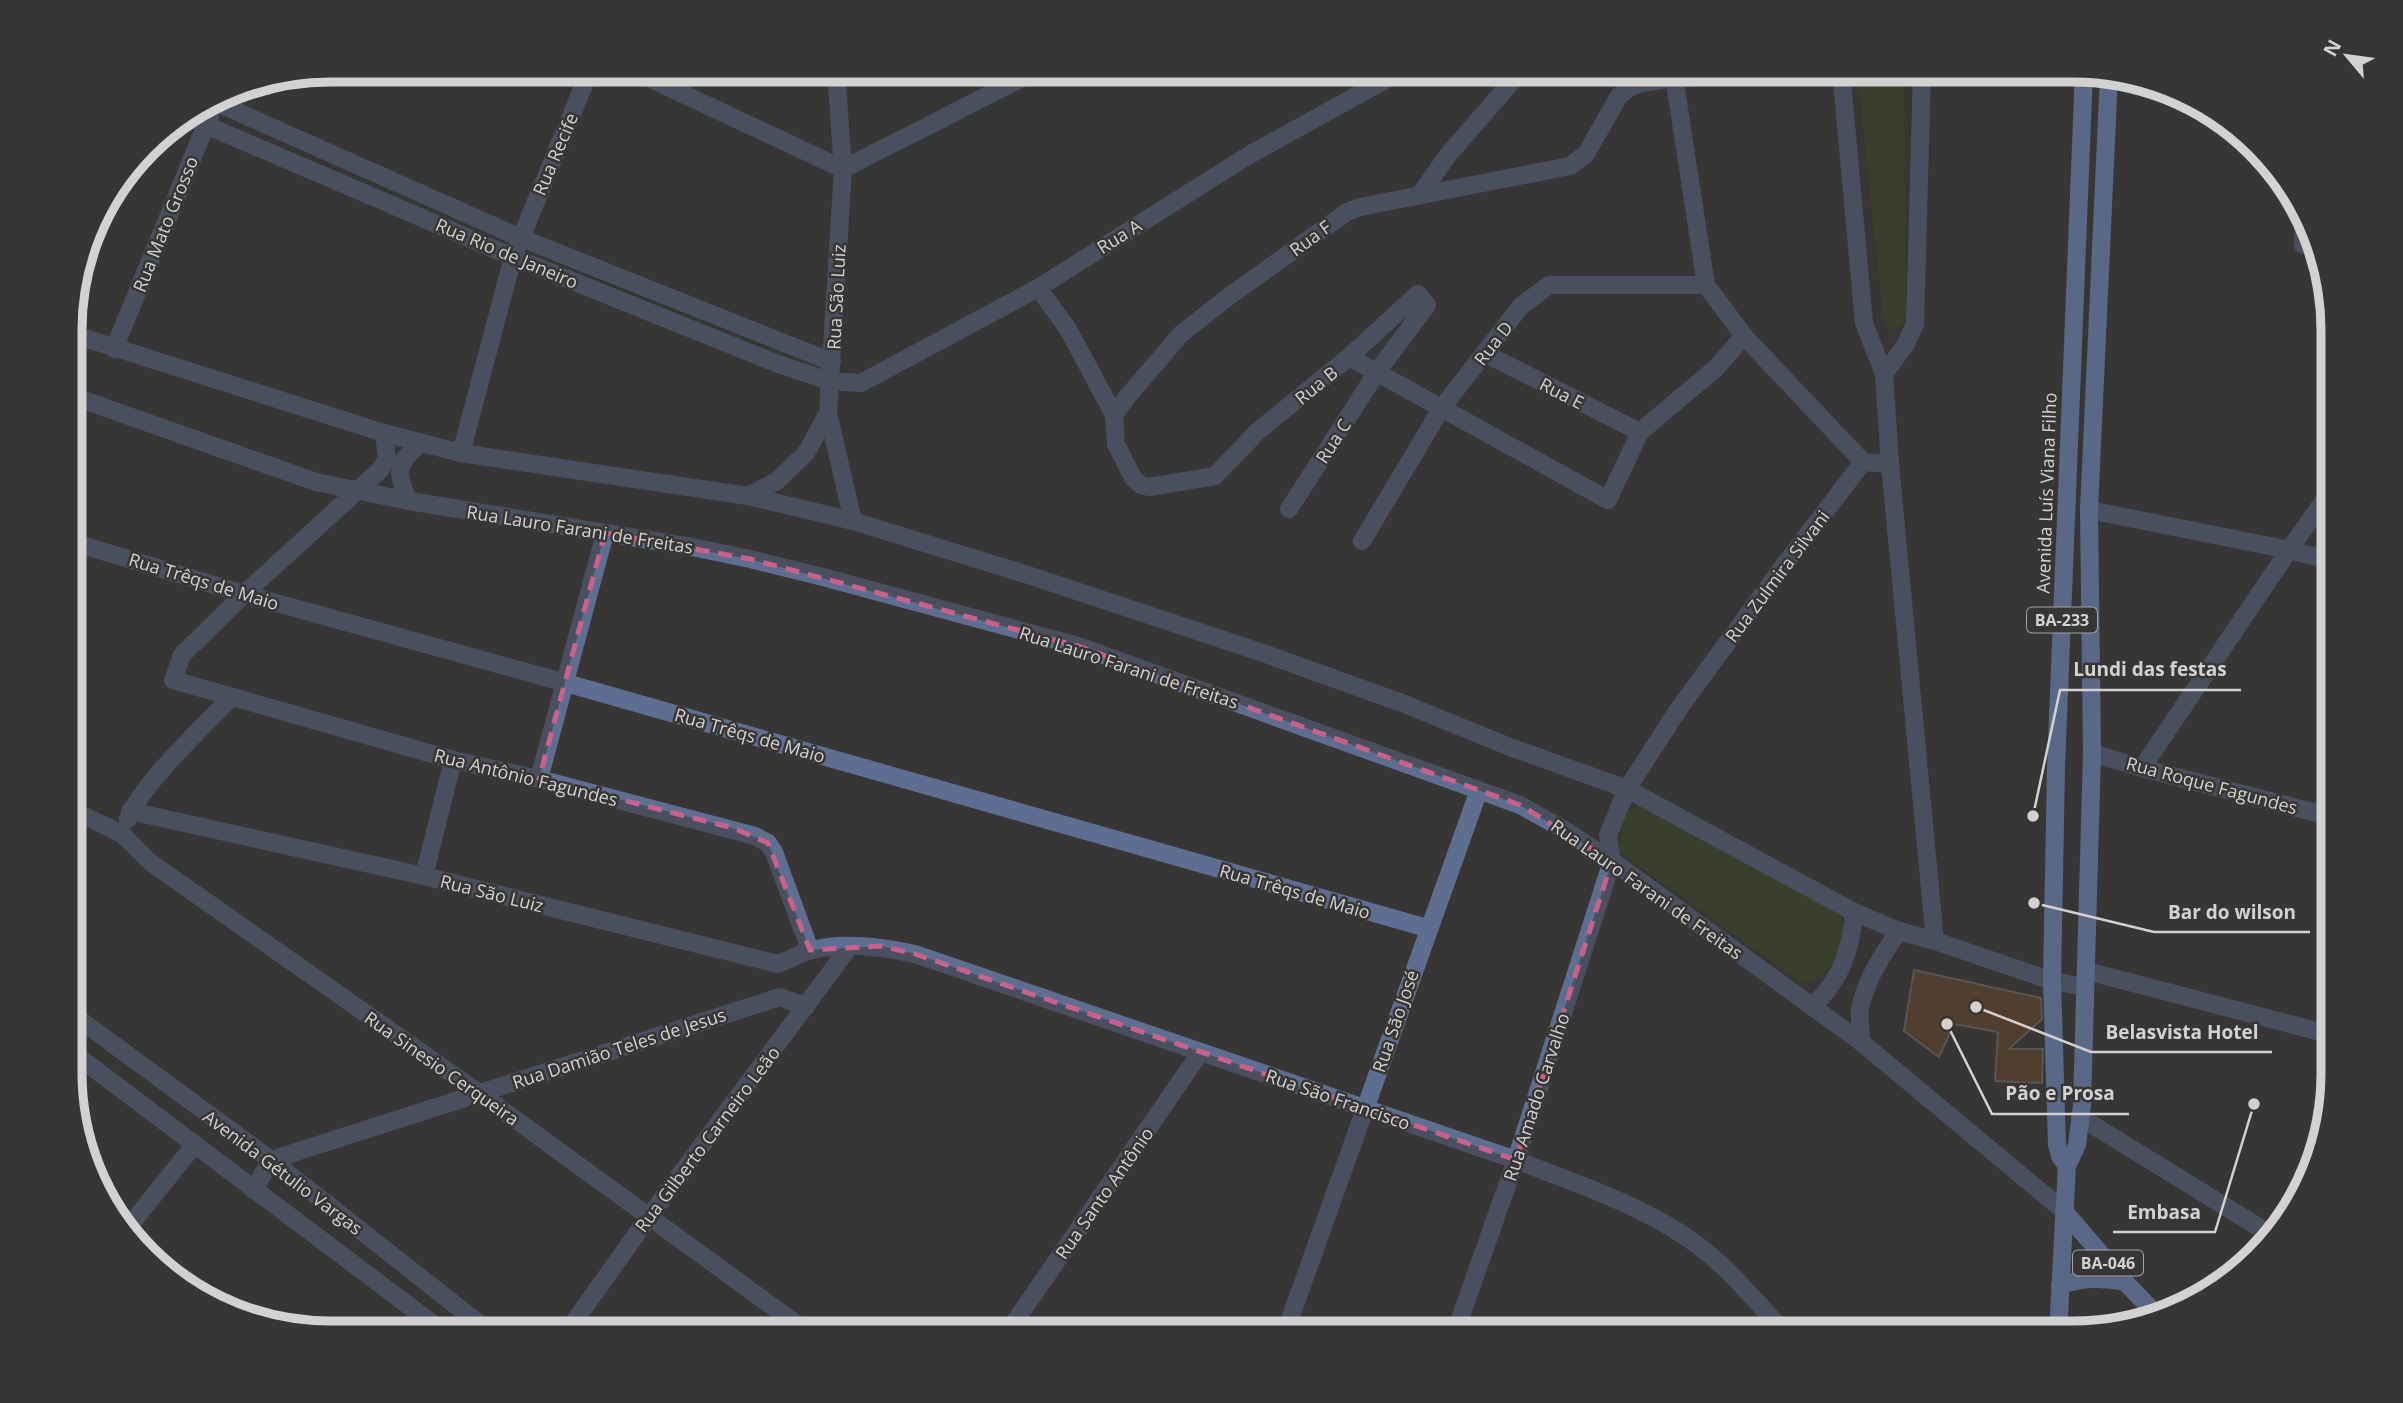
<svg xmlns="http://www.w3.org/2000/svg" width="2403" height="1403" font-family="'Open Sans',sans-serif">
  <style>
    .green { fill: #3b4b23 }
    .building { fill: #6e4a27; stroke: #7f7c7a; stroke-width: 2 }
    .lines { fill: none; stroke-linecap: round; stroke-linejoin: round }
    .minor { stroke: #5d6e91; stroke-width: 18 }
    .major { stroke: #81a4ea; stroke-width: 18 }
    .marked { fill: none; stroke: #c9628a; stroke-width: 5; stroke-dasharray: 14 9; stroke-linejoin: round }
    .labels { text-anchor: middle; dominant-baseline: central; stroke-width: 5; stroke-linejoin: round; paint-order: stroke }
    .shield { fill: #383634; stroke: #a5a3a2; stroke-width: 2 }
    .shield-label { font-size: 16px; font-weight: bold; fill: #d4d2d1 }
    .street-label { font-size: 18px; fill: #d4d2d1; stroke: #383634 }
    .rim { fill: none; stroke: #d4d2d1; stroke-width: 9 }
    .leader { fill: none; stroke: #d4d2d1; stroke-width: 2.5 }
    .callout-dot { fill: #d4d2d1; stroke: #383634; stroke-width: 2.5 }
    .callout-label { font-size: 19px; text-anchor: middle; font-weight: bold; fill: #d4d2d1; stroke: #383634; stroke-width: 5; stroke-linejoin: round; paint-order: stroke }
  </style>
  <rect width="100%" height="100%" fill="#383634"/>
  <!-- green -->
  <g class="green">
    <path d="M1867,70H1898L1904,78L1906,320L1897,329H1889L1884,322L1858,78Z"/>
    <path d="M1640,805L1840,912L1848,941L1820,979L1801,983L1619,851L1624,816Z"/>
  </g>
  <!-- building -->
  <path class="building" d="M1914,970L2041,998L2042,1019L2009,1049H2043L2042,1083L1995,1081L1998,1032L1954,1024L1939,1057L1904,1031Z"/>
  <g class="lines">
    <!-- minor -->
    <g class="minor">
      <path d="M632,70L843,169L1038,70"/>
      <path d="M836,70L843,169L828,413L853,521"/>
      <path d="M1673,70L1706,285L1744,336L1863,462"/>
      <path d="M213,101L521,238L832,362"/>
      <path d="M187,117L513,257L778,364L829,381L861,383L1038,288L1249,155L1403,70"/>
      <path d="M1419,196L1448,155L1522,70"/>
      <path d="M2303,245L2304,215"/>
      <path d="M1038,288L1068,329L1114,415"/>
      <path d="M72,334L384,433L461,453L748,496L853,521L1025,574L1260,652L1402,703L1510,747L1627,789L1854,912L1899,931L1935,941L2052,981L2085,987"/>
      <path d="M114,349L210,115"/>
      <path d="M1484,353L1640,432"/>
      <path d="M1349,357L1608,500L1640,432L1716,368L1744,336"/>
      <path d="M1884,374L1906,344L1915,324L1922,70"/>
      <path d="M72,396L316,482L409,501L692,547L750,559L823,577L1078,646L1520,805L1563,829L1612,861L1861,1042L2064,1211"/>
      <path d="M384,433L387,458L381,469L244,594L182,655L173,680L453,760L539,779L755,836L768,843L774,852L810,950"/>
      <path d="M461,453L513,257L590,70"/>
      <path d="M1890,464L1935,941"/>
      <path d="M748,496L777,481L806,453L828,413"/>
      <path d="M409,501C395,474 396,461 422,443"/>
      <path d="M1289,509L1377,372L1427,305L1418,294L1349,357L1258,431L1215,476L1149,487L1141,485L1133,478L1116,444L1114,415L1127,397L1181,334L1228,297L1347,212L1360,207L1570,166L1586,154L1619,96L1629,88L1641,83L1674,78L1821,70"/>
      <path d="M2089,510L2289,550L2332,561"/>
      <path d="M1362,541L1441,409L1521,306L1549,285H1706"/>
      <path d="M72,542L244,594L566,683L1427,928"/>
      <path d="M2092,753L2142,768L2332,817"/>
      <path d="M2142,768L2289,550L2332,489"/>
      <path d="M539,779L605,533"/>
      <path d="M72,810L122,834L150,862L479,1093L809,1333"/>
      <path d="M130,811L424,876L778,964C788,960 799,954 809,951C841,941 883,947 915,954L1516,1160C1585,1187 1662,1211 1718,1262C1742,1284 1763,1309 1785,1333"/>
      <path d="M128,819C142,783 204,726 232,697"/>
      <path d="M424,876L453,760"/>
      <path d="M2087,971L2332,1035"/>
      <path d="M1812,1006C1840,983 1852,947 1854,912"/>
      <path d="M72,1014L271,1160L491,1333"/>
      <path d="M1861,1042C1861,1032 1859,1019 1860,1009C1865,981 1883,953 1899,931"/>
      <path d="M72,1052L445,1333"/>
      <path d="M2080,1117L2273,1236"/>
      <path d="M254,1190L271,1160L780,997L806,1007"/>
      <path d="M127,1229L195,1144"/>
      <path d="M566,1333L648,1218L850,946"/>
      <path d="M1007,1333L1200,1053"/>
      <path d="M1285,1333L1479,790"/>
      <path d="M1455,1333L1516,1160L1612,861L1608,835L1627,789L1680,707L1782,568L1863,462L1890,464L1884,374L1864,323L1841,70"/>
    </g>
    <!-- major -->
    <g class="major">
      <path d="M2067,1166L2060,1156L2057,1145L2052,981L2056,767L2084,71"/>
      <path d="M2064,1211L2125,1282L2155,1313"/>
      <path d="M2060,1285C2083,1278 2102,1277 2125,1282"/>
      <path d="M2058,1332L2067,1166L2077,1145L2082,1105L2092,753L2089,510L2109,75"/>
    </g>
  </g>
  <!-- marked area -->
  <path d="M0 0H2403V1403H0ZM605,533L750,559L1078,646L1520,805L1612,861L1516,1160L915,954L881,946L810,950L768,843L733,828L539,779Z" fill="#383634" fill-opacity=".55" fill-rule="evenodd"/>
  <path class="marked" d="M605,533L750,559L1078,646L1520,805L1612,861L1516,1160L915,954L881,946L810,950L768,843L733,828L539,779Z"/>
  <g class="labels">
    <!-- shield labels -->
    <g class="shield">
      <rect x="2027" y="607.5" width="70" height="25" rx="5"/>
      <rect x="2073" y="1250.5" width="70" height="25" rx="5"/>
    </g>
    <g class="shield-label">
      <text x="2062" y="620">BA-233</text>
      <text x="2108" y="1263">BA-046</text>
    </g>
    <!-- street labels -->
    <g class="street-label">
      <text transform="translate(555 154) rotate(-67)">Rua Recife</text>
      <text transform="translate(165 224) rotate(-68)">Rua Mato Grosso</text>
      <text transform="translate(1119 236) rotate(-32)">Rua A</text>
      <text transform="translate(1310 238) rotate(-36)">Rua F</text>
      <text transform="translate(507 253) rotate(23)">Rua Rio de Janeiro</text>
      <text transform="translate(836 297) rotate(-87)">Rua São Luiz</text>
      <text transform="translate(1493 343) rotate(-52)">Rua D</text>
      <text transform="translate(1316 385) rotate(-39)">Rua B</text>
      <text transform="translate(1562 393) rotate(27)">Rua E</text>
      <text transform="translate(1333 441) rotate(-57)">Rua C</text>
      <text transform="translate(2046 493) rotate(-88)">Avenida Luís Viana Filho</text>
      <text transform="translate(580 529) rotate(9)">Rua Lauro Farani de Freitas</text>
      <text transform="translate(1777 576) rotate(-53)">Rua Zulmira Silvani</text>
      <text transform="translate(204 581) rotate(17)">Rua Trêqs de Maio</text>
      <text transform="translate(1129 667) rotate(18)">Rua Lauro Farani de Freitas</text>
      <text transform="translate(750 735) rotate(16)">Rua Trêqs de Maio</text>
      <text transform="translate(526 777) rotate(14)">Rua Antônio Fagundes</text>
      <text transform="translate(2212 785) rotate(15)">Rua Roque Fagundes</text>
      <text transform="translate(1647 889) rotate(35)">Rua Lauro Farani de Freitas</text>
      <text transform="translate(1295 891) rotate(16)">Rua Trêqs de Maio</text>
      <text transform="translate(492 893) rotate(14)">Rua São Luiz</text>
      <text transform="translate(1395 1021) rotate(-71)">Rua São José</text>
      <text transform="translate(619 1048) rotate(-18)">Rua Damião Teles de Jesus</text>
      <text transform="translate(442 1068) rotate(35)">Rua Sinesio Cerqueira</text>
      <text transform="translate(1536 1097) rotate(-72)">Rua Amado Carvalho</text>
      <text transform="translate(1338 1099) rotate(19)">Rua São Francisco</text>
      <text transform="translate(707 1139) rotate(-53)">Rua Gilberto Carneiro Leão</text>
      <text transform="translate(283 1172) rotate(37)">Avenida Gétulio Vargas</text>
      <text transform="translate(1104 1193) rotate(-55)">Rua Santo Antônio</text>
    </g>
  </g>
  <!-- crop -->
  <path d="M0 0H2403V1403H0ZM330 82H2073A248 248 0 0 1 2321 330V1073A248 248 0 0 1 2073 1321H330A248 248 0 0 1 82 1073V330A248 248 0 0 1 330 82Z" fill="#383634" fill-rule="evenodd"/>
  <path class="rim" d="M330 82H2073A248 248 0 0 1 2321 330V1073A248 248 0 0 1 2073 1321H330A248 248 0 0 1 82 1073V330A248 248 0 0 1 330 82Z"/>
  <!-- callouts -->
  <path class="leader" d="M2033 816L2060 690H2241M2034 903L2154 932H2310M1976 1007L2091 1052H2272M1947 1024L1992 1114H2129M2254 1104L2215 1232H2113"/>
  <g class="callout-dot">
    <circle cx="2033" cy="816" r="7"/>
    <circle cx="2034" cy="903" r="7"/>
    <circle cx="1976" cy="1007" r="7"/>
    <circle cx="1947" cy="1024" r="7"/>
    <circle cx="2254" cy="1104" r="7"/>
  </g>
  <g class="callout-label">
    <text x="2150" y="676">Lundi das festas</text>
    <text x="2232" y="919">Bar do wilson</text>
    <text x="2182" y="1039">Belasvista Hotel</text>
    <text x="2060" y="1100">Pão e Prosa</text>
    <text x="2164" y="1219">Embasa</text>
  </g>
  <!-- north arrow -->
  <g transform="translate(2347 56) rotate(299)" stroke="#383634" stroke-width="5" paint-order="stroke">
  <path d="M0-5L12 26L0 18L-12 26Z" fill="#d4d2d1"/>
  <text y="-10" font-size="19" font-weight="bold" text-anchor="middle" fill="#d4d2d1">N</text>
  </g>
</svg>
